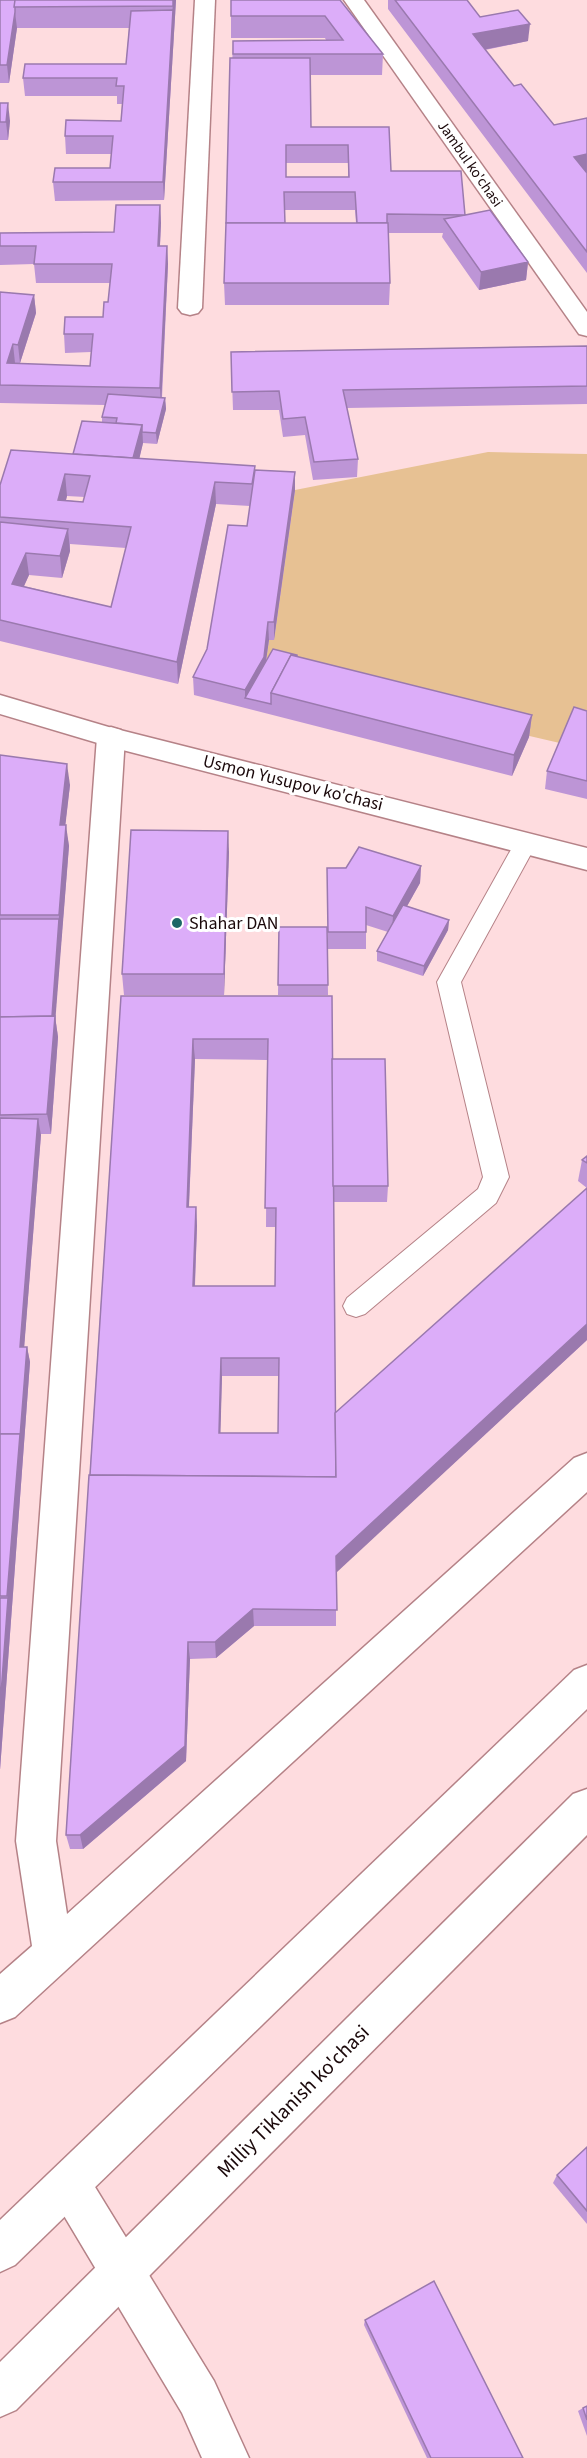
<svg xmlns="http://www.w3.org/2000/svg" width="587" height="2458" font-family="'Source Sans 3',sans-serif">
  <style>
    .green { fill: #e7c193 }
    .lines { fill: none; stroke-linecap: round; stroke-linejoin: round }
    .service-casing { stroke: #b58287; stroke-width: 2 }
    .minor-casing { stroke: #b58287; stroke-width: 3 }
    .secondary-casing { stroke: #b58287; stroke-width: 3 }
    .service { fill: #fff; fill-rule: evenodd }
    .minor { fill: #fff; fill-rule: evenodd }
    .secondary { fill: #fff; fill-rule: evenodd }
    .wall { fill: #bd95d6; fill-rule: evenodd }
    .shaded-wall { fill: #9a79ae }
    .building { fill: #dcadf9; stroke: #9a79ae; stroke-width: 1.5; fill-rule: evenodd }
    .poi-dot { fill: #1c6866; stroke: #fff; stroke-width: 2 }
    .labels { text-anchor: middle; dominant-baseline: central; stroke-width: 6; stroke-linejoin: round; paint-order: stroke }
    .far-street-label { font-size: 15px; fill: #1a080a; stroke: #fff }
    .street-label { font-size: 18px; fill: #1a080a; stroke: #fff }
    .poi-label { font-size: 18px; fill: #1a080a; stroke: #fff; text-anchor: start }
    .near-street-label { font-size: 21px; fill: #1a080a; stroke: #fff }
  </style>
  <rect width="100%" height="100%" fill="#fedcdf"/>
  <!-- green -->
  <path class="green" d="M488,452L587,454V729L564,744L264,675L269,640H274L295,490Z"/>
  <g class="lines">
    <defs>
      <path id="service" d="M526,835L534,837L537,843L461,982L509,1177L496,1203L365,1314L356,1317L347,1314L343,1306L347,1298L478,1189L483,1177L437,982L518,837Z"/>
      <g id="minor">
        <path d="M195,0H215L202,308L198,313L190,315L182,313L178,308Z"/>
        <path d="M344,0H364L587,312V336L579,334Z"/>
        <path d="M111,727L121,730L125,737L56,1841L67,1914L574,1458L587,1453V1492L15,2017L0,2023V1974L32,1946L16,1841L97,737L101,730Z"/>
        <path d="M69,2162L84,2169L214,2381L249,2458H202L182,2413L54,2199L47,2184L54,2169Z"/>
      </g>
      <g id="secondary">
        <path d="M0,695L112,728L587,848V870L111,747L0,714Z"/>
        <path d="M587,1665V1709L15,2265L0,2272V2220L574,1670Z"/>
        <path d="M587,1789V1835L16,2410L0,2417V2362L573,1794Z"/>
      </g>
    </defs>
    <!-- service casing -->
    <use href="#service" class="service-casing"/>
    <!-- minor casing -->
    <use href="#minor" class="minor-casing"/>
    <!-- secondary casing -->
    <use href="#secondary" class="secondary-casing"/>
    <!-- service -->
    <use href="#service" class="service"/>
    <!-- minor -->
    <use href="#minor" class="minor"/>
    <!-- secondary -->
    <use href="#secondary" class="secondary"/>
  </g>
  <!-- wall -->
  <g class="wall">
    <path d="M0,0H176L164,200L55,201L53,182L110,168L111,154H66L65,136L121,121L122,104H117V96H25L23,78L126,64L129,28H17L9,83H0Z"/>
    <path d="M340,0L383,54L382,75H310L311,127H389L391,171L465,215L528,262L526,280L479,290L442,237L443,233H388L390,283L389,305H225L224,283L233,41L326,40L325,38H231V16ZM286,163H348V177H286ZM285,210H355L356,223H285Z"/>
    <path d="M388,0H467L480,17L528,41L485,50L514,86L587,172H586L587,173V273L388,9Z"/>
    <path d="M0,103L10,121L8,140H0Z"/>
    <path d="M160,205L161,223L160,246H167L168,264L162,398H165L166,409L157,444L143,443L139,459L255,466V470L295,472V490L274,640H269L266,661L297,657L532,715L529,737L512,776L194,695L193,677L207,649L247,526L250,506L216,504L178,684L0,641V485L73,454L102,422V417L105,405L0,403V292L34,295L36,313L20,363H15V364L90,366L91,352L65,353L64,334L103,317L108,302L110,283H36L34,264L0,265V233L114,232ZM67,496L85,497L83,502L66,500ZM70,544L126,548L111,607L24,586L29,575L62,578L70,551Z"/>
    <path d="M587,346V404L347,408L358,459L357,477L313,480L305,435L283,437L279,410H233L231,352Z"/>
    <path d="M587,711V799L545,789L547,771Z"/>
    <path d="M0,755L70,785L65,825L69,846L55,1016L58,1037L51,1134H41L24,1347H27L30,1362L0,1770Z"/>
    <path d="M229,852L224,995H124L122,974Z"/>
    <path d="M421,866L420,883L407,906L449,920L448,930L423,976L377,961V951L388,932L366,925V949H328L327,868Z"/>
    <path d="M279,927H327L328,995H278Z"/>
    <path d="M121,996L332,1059L388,1186L387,1202H334L335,1413L587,1340L336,1572V1626H254L216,1658L190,1659L186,1761L83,1849H70L66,1835ZM195,1059L267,1060L266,1227H276L275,1286H195L197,1226L196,1207H189ZM222,1376H279L278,1433H220Z"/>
    <path d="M587,1156V1188L578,1181L582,1160Z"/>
    <path d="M587,2147V2224L553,2183L557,2175Z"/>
    <path d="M365,2320L523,2458H427L364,2325Z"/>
    <path d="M587,2406V2436L578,2411L583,2408Z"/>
  </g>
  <!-- shaded-wall -->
  <g class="shaded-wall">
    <path d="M173,0H176L164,200L163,182Z"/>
    <path d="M15,12L17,28L9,83L7,65Z"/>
    <path d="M530,24L528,41L472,52L473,34Z"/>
    <path d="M8,103L10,121L8,140L6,122Z"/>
    <path d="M587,154V172L572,175L574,157Z"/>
    <path d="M160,205L161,223L159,264L158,246Z"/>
    <path d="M167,246L168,264L161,406L160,388Z"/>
    <path d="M528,262L526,280L479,290L481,272Z"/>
    <path d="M34,295L36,313L20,363L18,345Z"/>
    <path d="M13,344L15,363L9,382L7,363Z"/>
    <path d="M165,398L166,409L157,444L156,433Z"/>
    <path d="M142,425L143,443L134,481L132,463Z"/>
    <path d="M295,472V490L274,640V622Z"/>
    <path d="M65,474L67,496L60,522L58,500Z"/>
    <path d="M215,482L216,504L178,684L177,662Z"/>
    <path d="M68,529L70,551L62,578L60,556Z"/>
    <path d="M26,553L29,575L15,606L12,584Z"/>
    <path d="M268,622L269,640L264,675L245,698V690Z"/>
    <path d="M532,715L529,737L512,776L514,755Z"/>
    <path d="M67,764L70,785L63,846L60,825Z"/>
    <path d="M66,825L69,846L54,1037L51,1020Z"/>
    <path d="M228,831L229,852L224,995V974Z"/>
    <path d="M421,866L420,883L392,933L393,916Z"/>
    <path d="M449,920L448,930L423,976L424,966Z"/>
    <path d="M55,1016L58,1037L51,1134L47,1114Z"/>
    <path d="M193,1039L195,1059L188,1226L187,1207Z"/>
    <path d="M38,1119L41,1135L23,1362L20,1347Z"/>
    <path d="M196,1207L197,1226L194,1304L193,1286Z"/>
    <path d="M587,1324V1340L336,1573V1556Z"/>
    <path d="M27,1347L30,1362L0,1770V1708L8,1598L7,1596Z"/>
    <path d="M221,1358L222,1376L220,1451L219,1433Z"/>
    <path d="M253,1609L254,1626L216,1658L215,1642Z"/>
    <path d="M188,1642L190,1659L186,1761L83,1849L80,1835Z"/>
  </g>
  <!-- building -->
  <g class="building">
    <path d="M0,0H15V12L7,65H0Z"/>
    <path d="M15,0H173V6L14,7Z"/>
    <path d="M231,0H340L383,54H233V41L343,40L325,16H231Z"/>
    <path d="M395,0H467L480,17L518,10L530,24L473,34L514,86L521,84L554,125L587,118V154L574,157L587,173V252Z"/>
    <path d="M173,10L163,182H53L55,168H110L113,136H65L66,120L121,121L124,86H116L117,78H23L25,64H126L131,11Z"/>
    <path d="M230,58H310L311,127H389L391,171H461L465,215L490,210L528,262L481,272L444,219L465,215L387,214V223H357L355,192H284L285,223H226ZM286,145H348L349,177H286Z"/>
    <path d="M0,103H8L6,122H0Z"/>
    <path d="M116,205H160L158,246H167L160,388L0,385V292L34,295L18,345L13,344L7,363L90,366L93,334H64L65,317H103L104,302H108L112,264H34L36,246H0V233L114,232Z"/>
    <path d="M226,223H388L390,283H224Z"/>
    <path d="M587,346V386L343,390L358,459L314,462L305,417L283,419L279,391L232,392L231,352Z"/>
    <path d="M108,394L165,398L156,433L142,432V425L116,423L117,418L102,417Z"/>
    <path d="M82,421L142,425L133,458L73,454Z"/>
    <path d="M11,450L255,466L252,484L215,482L177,662L0,620V522L68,529L60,556L26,553L12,584L111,607L131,527L0,517V485ZM65,474L90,476L83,502L58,500Z"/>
    <path d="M255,470L295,472L274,622H268L264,657L245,690L193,677L207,649L228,525L247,526Z"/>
    <path d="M273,649L297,655V656L291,655L271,693V704L245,698Z"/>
    <path d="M291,655L532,715L514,755L271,693Z"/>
    <path d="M574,707L587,711V781L547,771Z"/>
    <path d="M0,755L67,764L60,825H66L59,915H0Z"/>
    <path d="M131,830L228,831L224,974H122Z"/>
    <path d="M359,847L421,866L393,916L366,907V932H328L327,868H346Z"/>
    <path d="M403,905L449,920L424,966L377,951Z"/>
    <path d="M0,919H59L52,1016L0,1017Z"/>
    <path d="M279,927H327L328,985H278Z"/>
    <path d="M121,996H332L336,1477L90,1475ZM193,1039H268L265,1208H276L275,1286H193L196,1207H187ZM221,1358H279L278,1433H219Z"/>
    <path d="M55,1016L47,1114L0,1115V1017Z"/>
    <path d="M332,1059H385L388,1186H333Z"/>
    <path d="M0,1118L38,1119L20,1347H27L20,1437V1434H0Z"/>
    <path d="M587,1156V1163L582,1160Z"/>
    <path d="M587,1188V1324L336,1556L337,1610L253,1609L215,1642H188L185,1746L80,1835H66L89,1475L336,1477L335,1413Z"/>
    <path d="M0,1434H20L7,1596H0Z"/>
    <path d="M0,1598H8L0,1708Z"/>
    <path d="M587,2147V2211L557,2175Z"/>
    <path d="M434,2281L523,2458H431L365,2320Z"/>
    <path d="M587,2406V2420L583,2408Z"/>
  </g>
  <!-- markers -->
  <circle class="poi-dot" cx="177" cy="923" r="6"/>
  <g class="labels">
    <!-- far-street labels -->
    <g class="far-street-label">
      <text transform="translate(470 164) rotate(55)">Jambul ko'chasi</text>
    </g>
    <!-- street labels -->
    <g class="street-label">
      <text transform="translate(293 783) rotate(14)">Usmon Yusupov ko'chasi</text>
    </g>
    <!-- poi labels -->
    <g class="poi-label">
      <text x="189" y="923">Shahar DAN</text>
    </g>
    <!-- near-street labels -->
    <g class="near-street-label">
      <text transform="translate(293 2101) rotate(-45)">Milliy Tiklanish ko'chasi</text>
    </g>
  </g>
</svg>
